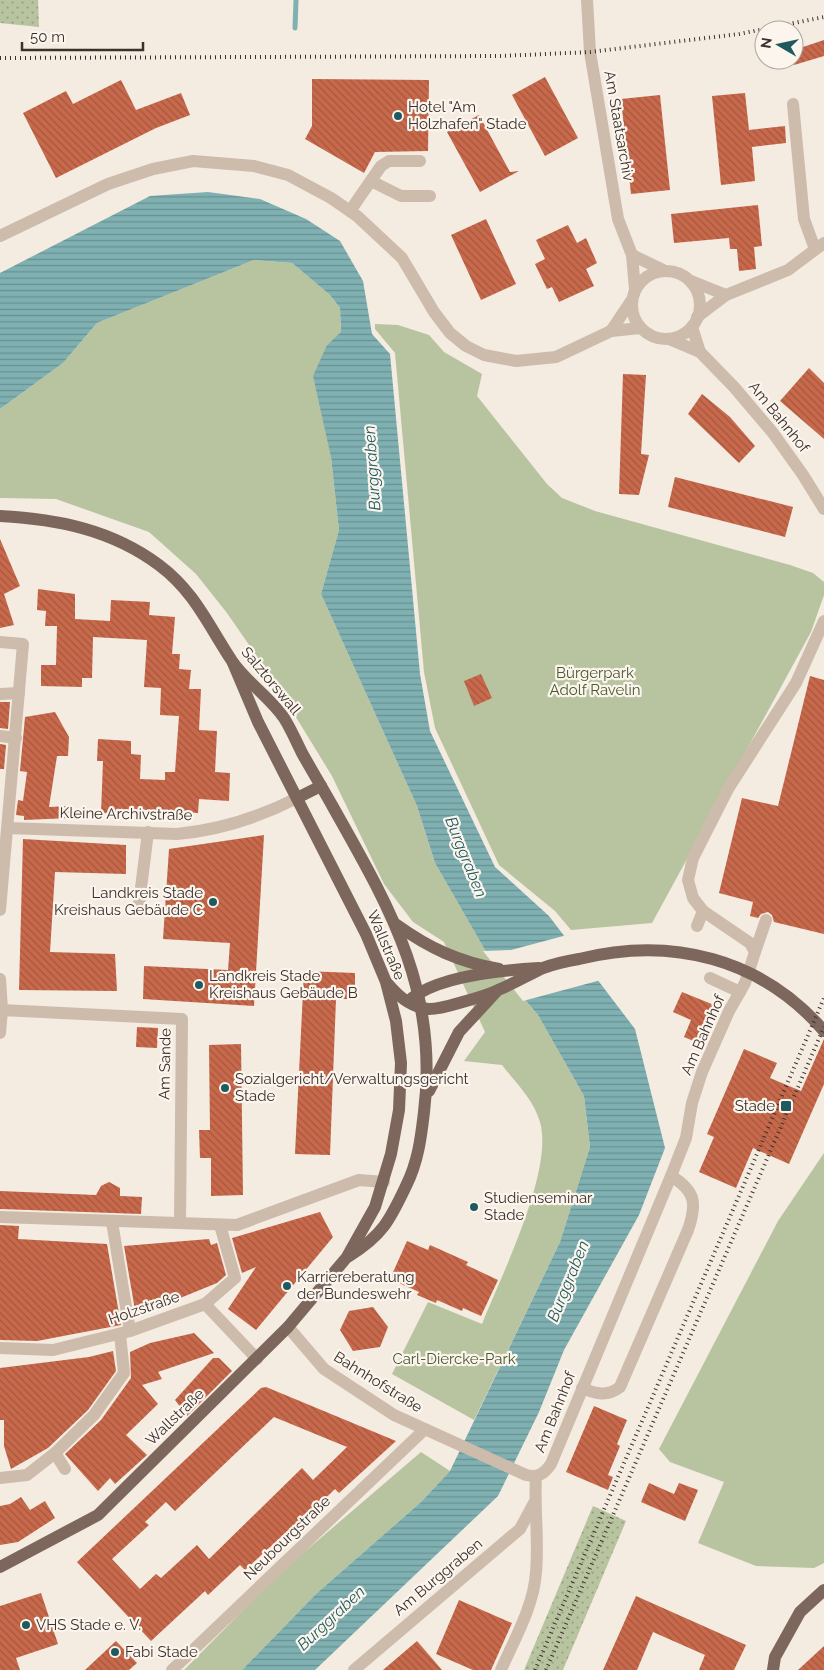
<svg xmlns="http://www.w3.org/2000/svg" width="824" height="1670" font-family="Raleway,sans-serif">
  <style>
    .grass { fill: url(#grass-dots) }
    .park { fill: #b8c4a0 }
    .water { fill: url(#water-rules) }
    .pier { fill: #f4ebe1 }
    .lines { fill: none; stroke-linecap: round; stroke-linejoin: round }
    .stream { stroke: #7fb0b2; stroke-width: 5 }
    .building { fill: url(#building-back-hatch); fill-rule: evenodd }
    .minor { stroke: #cdbbac; stroke-width: 12 }
    .major { stroke: #7d675c; stroke-width: 12 }
    .rail { stroke: #3b302b; stroke-width: 4; stroke-dasharray: 1 4; stroke-linecap: butt }
    .poi-dot { fill: #1f5a5e; stroke: #fbf5ee; stroke-width: 2 }
    .labels { text-anchor: middle; dominant-baseline: central; stroke-width: 4.5; stroke-linejoin: round; paint-order: stroke }
    .poi-label { font-size: 15px; fill: #3b302b; stroke: #fbf5ee; text-anchor: start }
    .street-label { font-size: 15px; fill: #3b302b; stroke: #fbf5ee }
    .park-label { font-size: 15px; fill: #4a5a2e; stroke: #fbf5ee }
    .water-label { font-size: 16px; font-style: italic; fill: #1f5a5e; stroke: #fbf5ee }
  </style>
  <defs>
    <pattern id="grass-dots" width="8" height="8" patternUnits="userSpaceOnUse" patternTransform="scale(1.25)"><rect width="8" height="8" fill="#b8c4a0"/><path d="M2 2h.1M6 6h.1" fill="none" stroke="#97a083" stroke-width="1.8" stroke-linecap="round"/></pattern>
    <pattern id="water-rules" width="6" height="5" patternUnits="userSpaceOnUse" patternTransform="scale(1.25)"><rect width="6" height="5" fill="#7fb0b2"/><path d="M0 2.5h6" fill="none" stroke="#699091"/></pattern>
    <pattern id="building-back-hatch" width="6" height="6" patternUnits="userSpaceOnUse" patternTransform="scale(1.25)"><rect width="6" height="6" fill="#c8694b"/><path d="M-1 5l2 2M0 0l6 6M5-1l2 2" fill="none" stroke="#a4573f"/></pattern>
  </defs>
  <rect width="100%" height="100%" fill="#f4ebe1"/>
  <!-- grass -->
  <g class="grass">
    <path d="M0,0H38L39,27L0,23Z"/>
    <path d="M593,1506L626,1521L563,1670H524Z"/>
  </g>
  <!-- park -->
  <g class="park">
    <path d="M254,260L292,263L330,295L340,308L341,333L327,345L331,457L339,530L321,594L417,806L435,863L489,957L538,1015L584,1096L590,1147L560,1242L474,1420L392,1374L428,1302L482,1324C501,1276 554,1171 540,1122C534,1100 516,1083 502,1065L464,1061L485,1032L444,942L413,922L384,884L332,776L272,678L227,613L196,574L149,532L56,499L0,498V409L63,363L97,323Z"/>
    <path d="M375,324L398,325L429,335L444,352L482,374L477,396L547,484L562,498L595,511L790,565L813,573L824,582V595L811,632L652,923L571,930L555,911L499,865L435,728L424,672L395,353L375,329Z"/>
    <path d="M824,1153V1563L814,1568L756,1566L698,1543L724,1482L670,1462L659,1449L778,1221Z"/>
    <path d="M421,1452L450,1471L421,1502L316,1594L242,1670H184L281,1572Z"/>
  </g>
  <!-- water -->
  <path class="water" d="M208,192L260,199L306,219L340,241L363,281L372,334L390,354L420,674L430,731L495,867L549,916L635,1029L665,1148L639,1215L564,1350L539,1412L498,1496L315,1670H242L316,1594L421,1502L450,1471L560,1242L590,1147L584,1096L538,1015L489,957L435,863L417,806L321,594L339,530L331,457L313,376L327,345L341,332L340,308L330,295L292,263L254,260L97,323L63,363L0,409V273L150,196Z"/>
  <!-- pier -->
  <path class="pier" d="M567,935L601,980L523,1001L483,951L511,950Z"/>
  <g class="lines">
    <!-- stream -->
    <path class="stream" d="M295,28L296,0"/>
  </g>
  <!-- building -->
  <g class="building">
    <path d="M824,40V56L794,65V50Z"/>
    <path d="M545,77L578,138L545,156L512,95Z"/>
    <path d="M312,79L429,80L428,151L375,152L364,173L305,139L312,126Z"/>
    <path d="M121,80L136,110L181,93L190,115L156,128L56,178L23,113L66,91L73,104Z"/>
    <path d="M745,93L749,130L785,126L786,143L752,147L755,181L721,185L712,96Z"/>
    <path d="M660,95L670,190L631,194L621,99Z"/>
    <path d="M479,115L510,172L519,171L480,192L447,132Z"/>
    <path d="M758,205L762,246L754,247L756,269L739,271L737,249H730L729,238L674,243L671,214Z"/>
    <path d="M486,219L516,284L481,300L451,235Z"/>
    <path d="M568,225L577,243L586,238L597,263L586,269L594,286L559,302L552,287L547,289L535,264L545,259L536,240Z"/>
    <path d="M809,368L824,383V439L780,401Z"/>
    <path d="M623,374L646,375L641,454L649,455L639,495L619,494Z"/>
    <path d="M702,394L730,417L755,446L739,463L688,414Z"/>
    <path d="M675,477L793,507L785,537L668,507Z"/>
    <path d="M0,539L20,586L4,594L14,625L0,628Z"/>
    <path d="M38,589L75,594V619L110,621L111,600L150,602L149,615L175,617L172,654H180L179,669L191,670L189,689H201L199,730L217,731L215,772L230,773L229,801L199,799L198,813L130,809L129,814L101,813L103,761H97L98,739L131,741V754L141,755L140,779L165,780V772H175L179,716L160,715L161,688L144,687L147,640L93,637L92,678H82V687L41,686V665H56L57,626H45L46,611L37,610Z"/>
    <path d="M481,674L492,698L474,706L464,681Z"/>
    <path d="M810,676L824,680V934L774,922L772,915L768,912L761,914L758,918L750,916L753,902L719,893L742,798L778,806Z"/>
    <path d="M0,702H10L8,729L0,728Z"/>
    <path d="M55,712L69,737L68,756H57L49,807L71,806L70,818L24,820V816L16,815L18,800L23,801L27,772L20,771L25,717Z"/>
    <path d="M0,744L6,745L4,769H0Z"/>
    <path d="M264,835L254,1006L143,999L144,966L228,970L230,943L163,939L169,849Z"/>
    <path d="M23,839L126,845V874L55,872L50,952L115,954L117,991L19,990Z"/>
    <path d="M304,971L355,973V999H336L330,1155L295,1154Z"/>
    <path d="M682,992L719,1007L703,1045L684,1037L691,1020L673,1012Z"/>
    <path d="M137,1027L158,1028L157,1048L136,1047Z"/>
    <path d="M824,1039V1084L789,1164L753,1148L736,1188L699,1172L714,1137L707,1134L744,1049L777,1063L770,1078L801,1091Z"/>
    <path d="M241,1044L243,1195L211,1196V1158H200L199,1130H210L209,1045Z"/>
    <path d="M109,1182L120,1188V1196L142,1197L141,1214L0,1209V1191L96,1195L101,1186Z"/>
    <path d="M320,1212L333,1237L256,1330L228,1309L256,1267L242,1273L232,1238Z"/>
    <path d="M0,1225L19,1226L18,1239L107,1244L121,1325L37,1341L0,1340Z"/>
    <path d="M209,1239L211,1245L217,1243L226,1275L217,1283L136,1316L124,1246Z"/>
    <path d="M407,1241L428,1250L430,1245L468,1262L466,1265L498,1280L481,1316L463,1308L462,1311L437,1300L436,1303L417,1295L419,1292L390,1279Z"/>
    <path d="M373,1307L388,1327L380,1347L353,1351L340,1330L349,1311Z"/>
    <path d="M194,1333L214,1353L158,1372L162,1379L142,1385L158,1404L126,1435L147,1455L115,1484L110,1478L98,1491L65,1454L101,1420L131,1378L130,1352L150,1343Z"/>
    <path d="M113,1351L116,1371L88,1410L48,1448L11,1469L4,1446V1420H0V1368L89,1357Z"/>
    <path d="M213,1358H219L232,1371L187,1416L175,1400Z"/>
    <path d="M266,1387L396,1441L339,1493L335,1489L297,1526L295,1524L245,1570L240,1565L208,1595L205,1591L151,1641L77,1562L261,1388ZM274,1417L347,1447L313,1480L302,1468L209,1559L197,1545L161,1578L156,1574L140,1589L112,1559L149,1525L145,1522L166,1502L175,1511Z"/>
    <path d="M594,1406L627,1420L617,1444L620,1446L608,1475L613,1477L608,1490L566,1472Z"/>
    <path d="M649,1483L674,1494L679,1483L698,1490L685,1521L641,1502Z"/>
    <path d="M21,1497L30,1510L45,1501L55,1518L18,1542L0,1545V1506L10,1504Z"/>
    <path d="M41,1593L58,1644L16,1658L20,1670H0V1606Z"/>
    <path d="M636,1596L746,1645L734,1670H699L705,1655L653,1632L637,1670H603Z"/>
    <path d="M459,1600L512,1623L491,1670H473L436,1654Z"/>
    <path d="M116,1641L137,1663L129,1670H85Z"/>
    <path d="M417,1641L442,1670H383Z"/>
    <path d="M824,1646V1670H798Z"/>
  </g>
  <g class="lines">
    <!-- minor -->
    <g class="minor">
      <path d="M587,0L590,52L618,219L632,255L635,289"/>
      <path d="M793,104L804,219L815,249"/>
      <path d="M371,181L401,196H430"/>
      <path d="M350,211L381,166L389,161H420"/>
      <path d="M0,236L108,184L153,169L193,161L254,166L288,175L331,198L357,216L402,258L434,312L450,333L466,346L484,355L516,361L556,357L611,331L640,328"/>
      <path d="M632,255L663,270"/>
      <circle cx="666" cy="305" r="34"/>
      <path d="M691,281L726,295"/>
      <path d="M697,317L726,295L788,270L824,243"/>
      <path d="M692,327L700,352"/>
      <path d="M611,331L631,301"/>
      <path d="M669,339L700,352L734,387L773,433L803,475L824,509"/>
      <path d="M0,642L23,644L0,910"/>
      <path d="M0,694L19,693"/>
      <path d="M0,736L16,738"/>
      <path d="M8,828L177,834C221,830 258,818 297,798"/>
      <path d="M139,904L148,832"/>
      <path d="M697,926L703,911"/>
      <path d="M755,952L766,920"/>
      <path d="M710,978L740,992"/>
      <path d="M0,979L2,1010"/>
      <path d="M0,1033L2,1010L182,1019L180,1222"/>
      <path d="M0,1217L237,1225L359,1180L384,1182"/>
      <path d="M112,1222L130,1331"/>
      <path d="M205,1304L257,1359"/>
      <path d="M288,1327L324,1369L394,1415L526,1475C538,1478 544,1474 551,1464L671,1176L686,1138L692,1103L702,1072L729,1011L745,983L755,952L750,943L703,911L693,898L688,880L693,858L728,789L796,683L824,621"/>
      <path d="M0,1348L53,1350L130,1331L205,1304L235,1278L220,1225"/>
      <path d="M582,1388C596,1394 607,1397 620,1387L688,1230C697,1204 696,1191 671,1176"/>
      <path d="M55,1453L94,1415L124,1373L120,1334"/>
      <path d="M0,1478L27,1475L55,1453L65,1469"/>
      <path d="M172,1670L424,1430"/>
      <path d="M354,1670L520,1529L534,1503"/>
      <path d="M501,1670C514,1640 534,1606 536,1572C539,1540 534,1508 536,1476"/>
    </g>
    <!-- major -->
    <g class="major">
      <path d="M0,516C58,519 112,530 159,565C195,592 208,625 232,661C246,682 270,697 284,718C291,729 296,741 302,753C312,771 323,789 333,807C390,908 439,991 424,1112C421,1138 418,1162 406,1186C390,1220 382,1236 349,1256"/>
      <path d="M297,798L321,786"/>
      <path d="M397,925C429,948 459,962 499,969"/>
      <path d="M388,984C398,996 412,1008 429,1009C439,1009 449,1006 459,1003C472,999 486,996 498,990C513,984 528,975 543,968C554,964 567,961 579,959C671,936 761,958 824,1031"/>
      <path d="M412,998C440,976 503,970 539,968"/>
      <path d="M429,1091L459,1032L496,992"/>
      <path d="M0,1567L98,1515L288,1327L347,1257L375,1207L391,1154L399,1110L401,1063L396,1021L386,982L366,934L258,722L233,663"/>
      <path d="M773,1670L775,1657L800,1612L824,1590"/>
    </g>
    <!-- rail -->
    <g class="rail">
      <path d="M0,58L501,56L590,52L739,34L824,17"/>
      <path d="M535,1670L824,998"/>
      <path d="M546,1670L824,1027"/>
    </g>
  </g>
  <!-- markers -->
  <g class="poi-dot">
    <circle cx="398" cy="116" r="5"/>
    <circle cx="213" cy="902" r="5"/>
    <circle cx="199" cy="985" r="5"/>
    <circle cx="225" cy="1088" r="5"/>
    <rect x="780" y="1100" width="12" height="12" rx="2.5"/>
    <circle cx="474" cy="1207" r="5"/>
    <circle cx="287" cy="1286" r="5"/>
    <circle cx="26" cy="1625" r="5"/>
    <circle cx="115" cy="1652" r="5"/>
  </g>
  <g class="labels">
    <!-- poi labels -->
    <g class="poi-label">
      <text x="408" y="107">Hotel "Am<tspan x="408" dy="17">Holzhafen" Stade</tspan></text>
      <text x="203" y="893" text-anchor="end">Landkreis Stade<tspan x="203" dy="17">Kreishaus Gebäude C</tspan></text>
      <text x="209" y="976">Landkreis Stade<tspan x="209" dy="17">Kreishaus Gebäude B</tspan></text>
      <text x="235" y="1079">Sozialgericht/Verwaltungsgericht<tspan x="235" dy="17">Stade</tspan></text>
      <text x="775" y="1106" text-anchor="end">Stade</text>
      <text x="484" y="1198">Studienseminar<tspan x="484" dy="17">Stade</tspan></text>
      <text x="297" y="1277">Karriereberatung<tspan x="297" dy="17">der Bundeswehr</tspan></text>
      <text x="36" y="1625">VHS Stade e. V.</text>
      <text x="125" y="1652">Fabi Stade</text>
    </g>
    <!-- street labels -->
    <g class="street-label">
      <text transform="translate(619 126) rotate(80)">Am Staatsarchiv</text>
      <text transform="translate(779 417) rotate(51)">Am Bahnhof</text>
      <text transform="translate(271 681) rotate(50)">Salztorswall</text>
      <text transform="translate(126 814) rotate(1)">Kleine Archivstraße</text>
      <text transform="translate(386 945) rotate(67)">Wallstraße</text>
      <text transform="translate(703 1035) rotate(-66)">Am Bahnhof</text>
      <text transform="translate(165 1064) rotate(-89)">Am Sande</text>
      <text transform="translate(144 1308) rotate(-19)">Holzstraße</text>
      <text transform="translate(378 1382) rotate(32)">Bahnhofstraße</text>
      <text transform="translate(555 1412) rotate(-68)">Am Bahnhof</text>
      <text transform="translate(175 1417) rotate(-44)">Wallstraße</text>
      <text transform="translate(287 1538) rotate(-44)">Neubourgstraße</text>
      <text transform="translate(438 1577) rotate(-40)">Am Burggraben</text>
    </g>
    <!-- park labels -->
    <g class="park-label">
      <text x="595" y="673">Bürgerpark<tspan x="595" dy="17">Adolf Ravelin</tspan></text>
      <text x="454" y="1359">Carl-Diercke-Park</text>
    </g>
    <!-- water labels -->
    <g class="water-label">
      <text transform="translate(372 468) rotate(-94)">Burggraben</text>
      <text transform="translate(466 857) rotate(68)">Burggraben</text>
      <text transform="translate(568 1281) rotate(-68)">Burggraben</text>
      <text transform="translate(331 1618) rotate(-43)">Burggraben</text>
    </g>
  </g>
  <!-- north arrow -->
  <g transform="translate(779 45) rotate(279)"><circle r="24" fill="#fbf5ee" stroke="#aea6a0"/>
  <path d="M0-4L9 19L0 12L-9 19Z" fill="#1f5a5e"/>
  <text y="-8" font-size="14" font-weight="bold" text-anchor="middle" fill="#3b302b">N</text>
  </g>
  <!-- scale -->
  <path d="M22 42v8h121v-8" fill="none" stroke="#3b302b" stroke-width="2.5"/>
  <text x="30" y="42" font-size="15" fill="#3b302b" stroke="#fbf5ee" stroke-width="4" paint-order="stroke">50 m</text>
</svg>
